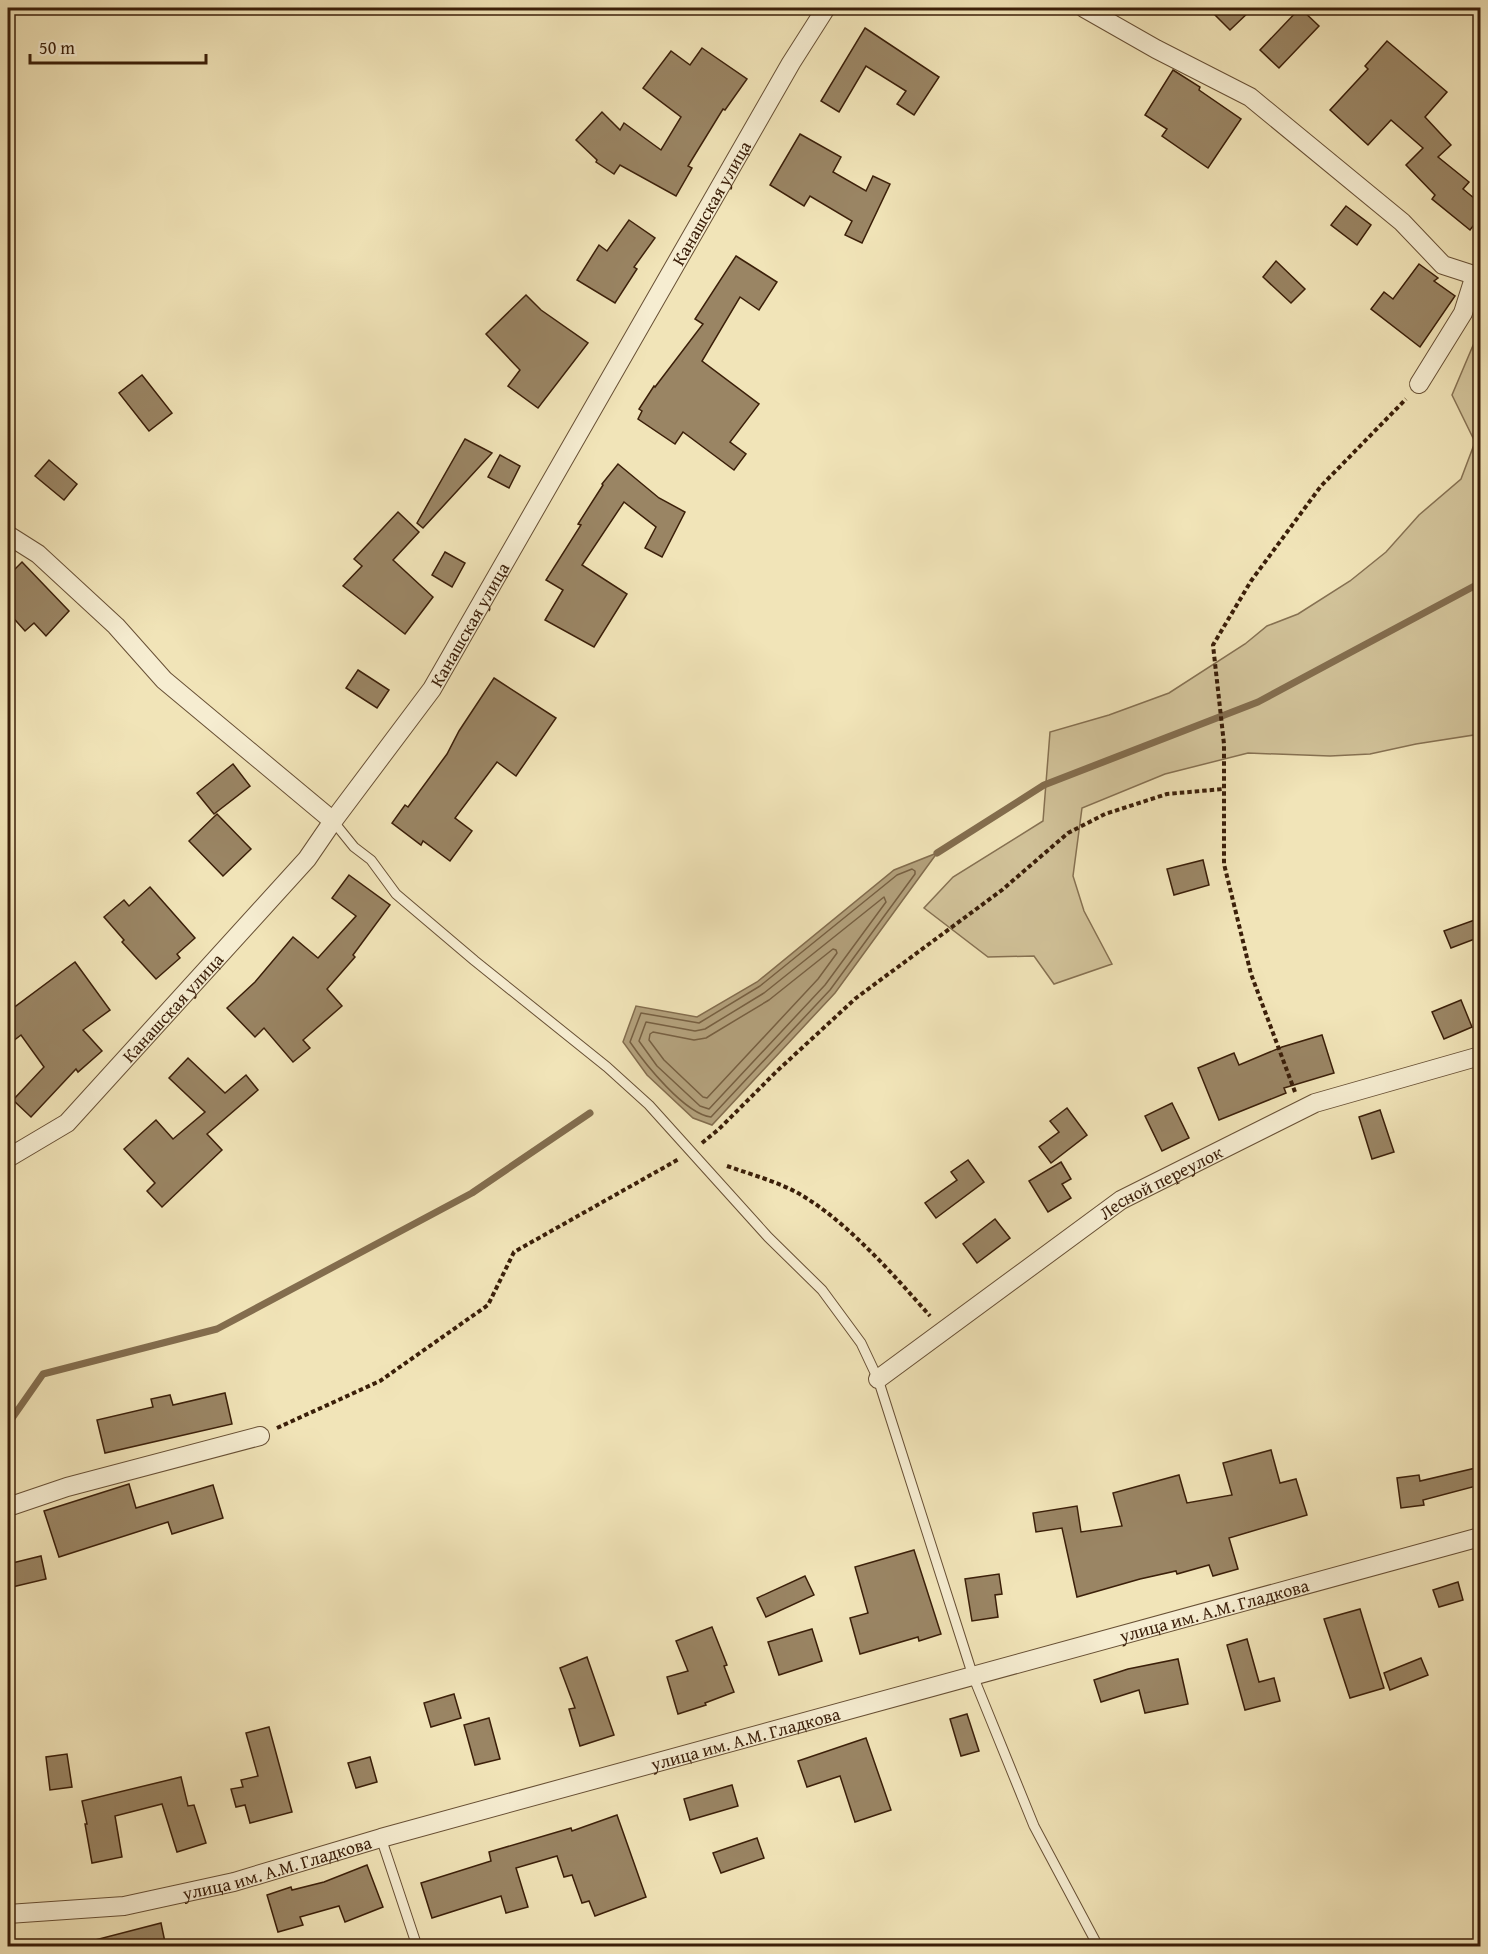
<svg xmlns="http://www.w3.org/2000/svg" width="1488" height="1954" font-family="'Gentium Book Plus',serif">
  <style>
    .green { fill: #d2c39a; stroke: #867152; stroke-width: 1.5 }
    .water { fill: #b3a17c; stroke: #836d4e; stroke-width: 1.5 }
    .lines { fill: none; stroke-linecap: round; stroke-linejoin: round }
    .shore { stroke: #776042; stroke-width: 1.5 }
    .stream { stroke: #836d4e; stroke-width: 7 }
    .building { fill: #9a8564; stroke: #3b1f09; stroke-width: 1.5 }
    .lane-casing { stroke: #685035; stroke-width: 11 }
    .street-casing { stroke: #685035; stroke-width: 20 }
    .path { stroke: #3b1f09; stroke-width: 4; stroke-dasharray: 4.5 3; stroke-linecap: butt }
    .lane { stroke: #f6edd1; stroke-width: 9 }
    .street { stroke: #f6edd1; stroke-width: 18 }
    .labels { text-anchor: middle; dominant-baseline: central; stroke-width: 4.5; stroke-linejoin: round; paint-order: stroke }
    .street-label { font-size: 18px; fill: #3b1f09; stroke: #f6edd1 }
  </style>
  <rect width="100%" height="100%" fill="#f1e4b8"/>
  <filter id="stains"><feTurbulence type="fractalNoise" baseFrequency=".00333" numOctaves="4"/><feColorMatrix values="0 0 0 0 .2 0 0 0 0 .09 0 0 0 0 .02 0 0 0 .5 -.17"/></filter>
  <radialGradient id="worn" r=".72"><stop offset=".6" stop-color="#630" stop-opacity="0"/><stop offset="1" stop-color="#630" stop-opacity=".3"/></radialGradient>
  <!-- green -->
  <path class="green" d="M1480,329V734L1416,744L1370,754L1330,756L1248,753L1165,774L1082,808L1073,876L1084,911L1112,964L1054,984L1034,956L988,957L924,908L953,877L1043,821L1050,732L1109,715L1169,693L1245,644L1267,626L1298,614L1350,581L1386,552L1419,515L1461,479L1475,442L1452,395Z"/>
  <!-- water -->
  <path class="water" d="M937,853L835,993L712,1125L693,1118L647,1075L623,1042L636,1006L697,1017L757,982L894,870Z"/>
  <g class="lines">
    <!-- shore -->
    <g class="shore">
      <path d="M912,869L915,871V874L830,990L711,1117C685,1114 645,1064 630,1042L641,1013L699,1023L760,986L897,875Z"/>
      <path d="M884,897L886,902L825,985L709,1109L700,1106L657,1066L639,1041L646,1022L695,1031L705,1029L764,993Z"/>
      <path d="M833,949L836,950L837,953L818,979L707,1098L703,1097L664,1060L649,1040L650,1034L653,1032L694,1040L706,1038L769,1000Z"/>
    </g>
    <!-- stream -->
    <g class="stream">
      <path d="M937,853L1044,785L1258,702L1480,583"/>
      <path d="M8,1424L43,1374L217,1329L472,1193L590,1113"/>
    </g>
  </g>
  <!-- building -->
  <g class="building">
    <path d="M1208,8H1253L1230,30Z"/>
    <path d="M1300,8L1319,26L1279,68L1260,50Z"/>
    <path d="M865,28L939,77L914,115L897,104L906,91L866,66L839,112L821,101Z"/>
    <path d="M1387,41L1447,92L1425,117L1451,145L1438,157L1469,182L1463,189L1480,203V217L1470,230L1432,199L1435,195L1406,165L1423,148L1391,120L1368,145L1330,110L1368,69L1365,66Z"/>
    <path d="M702,48L747,79L725,110L723,109L688,166L692,168L676,196L620,165L614,174L596,162L597,160L576,140L602,112L620,130L624,123L661,150L681,117L643,88L671,51L690,65Z"/>
    <path d="M1173,70L1200,87L1199,90L1241,119L1208,168L1162,136L1167,129L1145,115Z"/>
    <path d="M800,134L841,157L833,172L866,191L873,176L890,184L862,243L845,235L852,221L810,196L804,206L770,185Z"/>
    <path d="M1346,206L1371,225L1357,245L1331,225Z"/>
    <path d="M629,220L655,238L634,267L637,269L615,303L577,280L599,245L607,251Z"/>
    <path d="M736,256L777,282L759,310L740,297L702,361L759,404L730,442L746,454L734,470L683,432L675,444L638,419L642,411L639,409L654,386L655,387L703,324L695,319Z"/>
    <path d="M1276,261L1305,289L1291,303L1263,277Z"/>
    <path d="M1419,264L1438,278L1434,281L1455,296L1420,347L1371,309L1384,292L1393,299Z"/>
    <path d="M526,295L541,310L588,343L538,408L508,386L520,370L486,334Z"/>
    <path d="M142,375L172,413L149,431L119,393Z"/>
    <path d="M465,439L492,453L423,528L417,523Z"/>
    <path d="M500,455L520,466L509,488L488,477Z"/>
    <path d="M49,460L77,484L64,500L35,476Z"/>
    <path d="M618,464L659,498L685,512L662,557L645,548L656,527L624,502L582,565L627,594L594,647L545,620L563,590L546,580L581,525L578,524L603,485L602,484Z"/>
    <path d="M398,512L419,532L393,560L433,597L405,634L343,586L362,566L354,559Z"/>
    <path d="M445,552L465,563L452,587L432,575Z"/>
    <path d="M22,562L69,611L46,636L34,623L25,631L8,612V576Z"/>
    <path d="M358,670L389,690L377,708L346,688Z"/>
    <path d="M494,678L556,718L516,776L497,762L455,818L472,831L450,861L423,841L421,845L392,823L405,805L408,807L447,754L459,731Z"/>
    <path d="M233,764L250,786L214,814L197,793Z"/>
    <path d="M217,814L251,849L223,876L189,841Z"/>
    <path d="M1203,860L1209,885L1174,895L1167,869Z"/>
    <path d="M349,875L390,905L353,955L355,957L327,989L342,1006L303,1040L310,1048L293,1062L264,1028L255,1037L227,1008L255,982L293,937L318,958L356,916L332,898Z"/>
    <path d="M150,887L195,938L177,954L180,958L156,979L122,942L124,940L104,917L124,900L129,906Z"/>
    <path d="M1480,918V937L1451,948L1444,931Z"/>
    <path d="M75,962L110,1010L83,1030L102,1051L78,1072L76,1069L31,1117L13,1100L44,1067L21,1035L8,1045V1012Z"/>
    <path d="M1461,1000L1472,1027L1444,1039L1432,1012Z"/>
    <path d="M1322,1035L1334,1073L1284,1088L1286,1093L1219,1120L1198,1068L1234,1053L1239,1065L1282,1047Z"/>
    <path d="M188,1058L225,1093L246,1075L258,1090L207,1134L222,1150L162,1207L147,1191L155,1183L124,1149L156,1120L173,1139L205,1112L169,1078Z"/>
    <path d="M1172,1103L1189,1138L1162,1151L1145,1116Z"/>
    <path d="M1067,1108L1087,1135L1051,1163L1039,1147L1059,1132L1050,1121Z"/>
    <path d="M1380,1110L1394,1152L1372,1159L1359,1117Z"/>
    <path d="M968,1160L984,1182L936,1218L925,1203L957,1180L951,1172Z"/>
    <path d="M1061,1162L1071,1179L1062,1184L1071,1198L1048,1212L1029,1181Z"/>
    <path d="M995,1219L1010,1238L977,1263L963,1244Z"/>
    <path d="M225,1393L232,1424L105,1453L97,1420L153,1407L151,1399L170,1395L173,1405Z"/>
    <path d="M1271,1450L1280,1483L1296,1479L1307,1515L1229,1538L1238,1569L1213,1576L1209,1565L1177,1574L1176,1571L1140,1579L1077,1597L1062,1528L1036,1532L1033,1513L1077,1506L1081,1532L1122,1526L1113,1493L1179,1475L1187,1503L1232,1495L1223,1463Z"/>
    <path d="M1480,1467V1485L1423,1500L1424,1505L1401,1508L1397,1478L1419,1475L1420,1481Z"/>
    <path d="M129,1484L136,1508L213,1485L223,1518L172,1534L168,1522L59,1557L44,1511Z"/>
    <path d="M914,1550L941,1634L919,1641L918,1637L860,1654L850,1618L868,1613L855,1567Z"/>
    <path d="M41,1556L46,1579L8,1588V1564Z"/>
    <path d="M999,1574L1002,1594L995,1595L998,1617L972,1621L965,1579Z"/>
    <path d="M805,1576L814,1595L766,1617L757,1598Z"/>
    <path d="M1458,1582L1463,1600L1439,1607L1433,1590Z"/>
    <path d="M1360,1609L1384,1688L1350,1698L1324,1619Z"/>
    <path d="M712,1627L727,1665L724,1666L734,1692L705,1703L706,1705L678,1714L667,1677L688,1671L676,1641Z"/>
    <path d="M812,1629L822,1661L779,1675L768,1642Z"/>
    <path d="M1247,1639L1259,1682L1274,1678L1280,1701L1245,1710L1227,1645Z"/>
    <path d="M587,1657L614,1735L580,1746L569,1709L575,1708L560,1668Z"/>
    <path d="M1421,1658L1428,1675L1390,1690L1384,1673Z"/>
    <path d="M1178,1659L1188,1704L1145,1713L1139,1690L1101,1702L1094,1680L1128,1669Z"/>
    <path d="M454,1694L461,1718L431,1727L424,1703Z"/>
    <path d="M967,1714L979,1751L961,1756L950,1719Z"/>
    <path d="M489,1718L500,1759L475,1765L464,1725Z"/>
    <path d="M269,1727L292,1812L250,1823L245,1805L236,1807L231,1789L243,1787L241,1780L258,1776L246,1733Z"/>
    <path d="M866,1738L891,1810L855,1822L840,1776L807,1787L798,1761Z"/>
    <path d="M67,1754L72,1787L50,1790L46,1757Z"/>
    <path d="M370,1757L377,1782L356,1788L348,1763Z"/>
    <path d="M181,1777L188,1806L194,1805L206,1843L177,1852L162,1804L115,1816L122,1857L92,1863L85,1824H87L82,1801Z"/>
    <path d="M732,1785L738,1806L690,1820L684,1799Z"/>
    <path d="M617,1815L646,1897L595,1916L589,1901L582,1903L572,1875L564,1877L557,1856L516,1868L528,1907L506,1913L501,1896L432,1918L421,1883L491,1861L489,1852L571,1828L572,1831Z"/>
    <path d="M757,1838L764,1858L721,1873L713,1853Z"/>
    <path d="M367,1865L383,1907L345,1922L339,1906L300,1917L303,1925L278,1932L267,1895L291,1887L292,1890L324,1882Z"/>
    <path d="M161,1923L166,1947H96L95,1940Z"/>
  </g>
  <g class="lines">
    <defs>
      <g id="lane">
        <path d="M333,821L354,847L371,860L396,894L475,961L607,1067L649,1105L768,1237L822,1290L861,1343L878,1379L973,1676L1034,1826L1098,1946"/>
        <path d="M381,1838L417,1946"/>
      </g>
      <g id="street">
        <path d="M1084,8L1156,49L1250,97L1402,222L1443,265L1480,277"/>
        <path d="M1419,384L1463,313L1475,275"/>
        <path d="M8,535L38,554L116,626L164,680L333,821"/>
        <path id="s1" d="M8,1158L67,1123L307,859L333,821L432,689L791,63L826,8"/>
        <path id="s2" d="M878,1379L1121,1200L1315,1103L1480,1056"/>
        <path d="M8,1507L67,1487L260,1436"/>
        <path id="s3" d="M8,1914L124,1906L234,1882L381,1838L1480,1537"/>
      </g>
    </defs>
    <!-- lane casing -->
    <use href="#lane" class="lane-casing"/>
    <!-- street casing -->
    <use href="#street" class="street-casing"/>
    <!-- path -->
    <g class="path">
      <path d="M1295,1092L1251,974L1224,864V744L1213,645L1251,581L1321,486L1406,399"/>
      <path d="M702,1143L719,1129L777,1071L856,998L1002,890L1068,833L1105,814L1167,794L1223,789"/>
      <path d="M727,1166C747,1173 768,1179 788,1188C839,1212 892,1273 930,1316"/>
      <path d="M277,1428L380,1381L488,1305L514,1252L679,1159"/>
    </g>
    <!-- lane -->
    <use href="#lane" class="lane"/>
    <!-- street -->
    <use href="#street" class="street"/>
  </g>
  <g class="labels">
    <!-- street labels -->
    <g class="street-label">
      <text stroke="none"><textPath href="#s1" startOffset="1197">Канашская улица</textPath></text>
      <text stroke="none"><textPath href="#s1" startOffset="711">Канашская улица</textPath></text>
      <text stroke="none"><textPath href="#s1" startOffset="225">Канашская улица</textPath></text>
      <text stroke="none"><textPath href="#s2" startOffset="345">Лесной переулок</textPath></text>
      <text stroke="none"><textPath href="#s3" startOffset="1246">улица им. А.М. Гладкова</textPath></text>
      <text stroke="none"><textPath href="#s3" startOffset="760">улица им. А.М. Гладкова</textPath></text>
      <text stroke="none"><textPath href="#s3" startOffset="274">улица им. А.М. Гладкова</textPath></text>
    </g>
  </g>
  <!-- margin -->
  <rect width="1488" height="1954" fill="none" stroke="#f1e4b8" stroke-width="30"/>
  <rect x="9" y="9" width="1470" height="1936" fill="none" stroke="#3b1f09" stroke-width="3"/>
  <rect x="15" y="15" width="1458" height="1924" fill="none" stroke="#3b1f09" stroke-width="1.5"/>
  <!-- scale -->
  <path d="M30 54v9h176v-9" fill="none" stroke="#3b1f09" stroke-width="3"/>
  <text x="39" y="54" font-size="18" fill="#3b1f09" stroke="#f6edd1" stroke-width="4.5" paint-order="stroke">50 m</text>
  <rect width="100%" height="100%" filter="url(#stains)"/>
  <rect width="100%" height="100%" fill="url(#worn)"/>
</svg>
